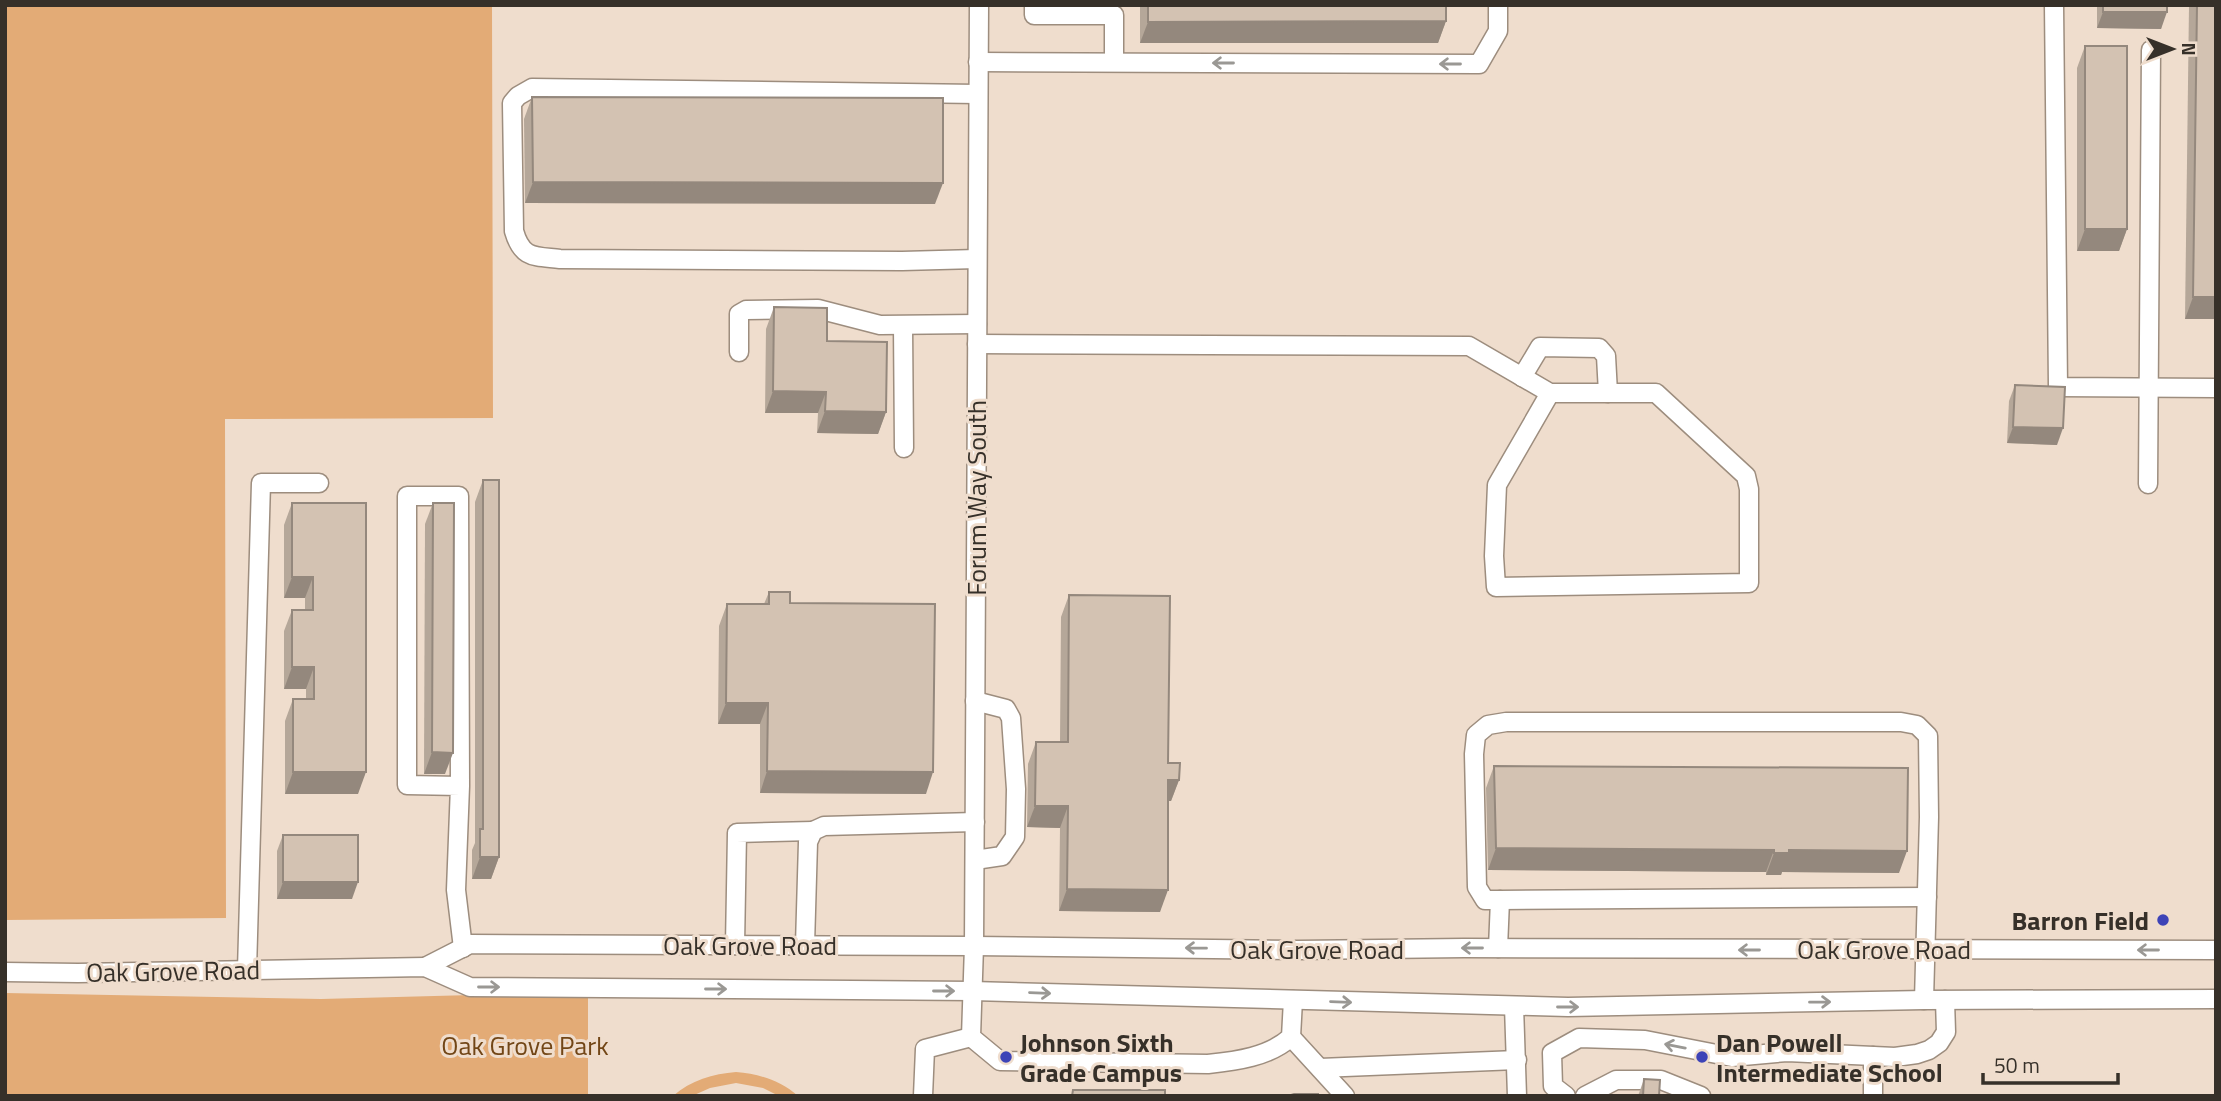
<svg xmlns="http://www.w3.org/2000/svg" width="2221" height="1101" font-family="'Titillium Web',sans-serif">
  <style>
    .green { fill: #e3ab76 }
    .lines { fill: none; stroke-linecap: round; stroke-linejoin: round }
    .minor-casing { stroke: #9d8d7e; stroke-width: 21 }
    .minor { stroke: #fff; stroke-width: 18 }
    .wall { fill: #b5a799 }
    .shaded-wall { fill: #94887d }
    .building { fill: #d3c2b2; stroke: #94887d; stroke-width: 2 }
    .oneway { stroke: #9a9894 }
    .poi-dot { fill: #3d43b7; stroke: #efddcd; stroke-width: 2.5 }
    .labels { text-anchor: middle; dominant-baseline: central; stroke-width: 6; stroke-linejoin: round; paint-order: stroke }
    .street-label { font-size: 26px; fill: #363029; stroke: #efddcd }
    .poi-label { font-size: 26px; font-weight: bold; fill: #363029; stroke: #efddcd; text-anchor: start }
    .park-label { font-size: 26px; fill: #724616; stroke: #efddcd }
  </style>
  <rect width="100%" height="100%" fill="#efddcd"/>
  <!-- green -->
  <g class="green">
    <path d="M5,5H492L493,418L225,419L226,918L5,920Z"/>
    <path d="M588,992V1096H5V993L321,999Z"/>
    <path d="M736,1072C759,1074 780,1080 798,1096H779L763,1088L736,1083L710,1088L692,1096H673C691,1080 713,1074 736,1072Z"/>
  </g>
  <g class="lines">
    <defs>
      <g id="minor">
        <path d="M979,5L974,946L971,1037L1000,1061L1208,1064C1236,1061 1269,1057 1291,1037L1293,1000"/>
        <path d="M1034,5V15H1114V62"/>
        <path d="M2054,5L2058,387L2216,388"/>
        <path d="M978,62L1479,64L1498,31V5"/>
        <path d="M977,259L902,261L560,259C534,256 522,259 514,231L512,103L518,96L532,88L978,94"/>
        <path d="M903,326L904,448"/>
        <path d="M977,344L1469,346L1550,393H1656L1746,476L1749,489V583L1496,587L1494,556L1497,485L1550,393"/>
        <path d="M739,352V314L746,310L818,309L880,325L977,324"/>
        <path d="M1522,377L1540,347L1599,348L1606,356L1608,393"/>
        <path d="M2148,484L2151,50"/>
        <path d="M460,786L407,785V496H459L460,786L456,890L463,948"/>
        <path d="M975,860L1002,856L1015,837L1016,789L1011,718L1006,709L975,701"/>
        <path d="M1500,900L1927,897"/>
        <path d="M735,945L737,833L813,831"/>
        <path d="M805,945L808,842L813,831L824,826L975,822"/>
        <path d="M1498,948L1500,900H1485L1477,887L1474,754L1476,735L1488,725L1506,722H1901L1917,725L1928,736L1929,817L1924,1000"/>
        <path d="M425,967L470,944L974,946L1298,950L1464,948L2216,950"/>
        <path d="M247,970L261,483H319"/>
        <path d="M5,972L78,973L425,967L470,987L972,991L1568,1007L1924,1000L2216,999"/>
        <path d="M1514,1006L1517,1096"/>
        <path d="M1291,1037L1345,1096"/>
        <path d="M1320,1068L1517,1060"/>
        <path d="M923,1096L925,1049L971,1037"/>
        <path d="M1566,1096L1553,1086L1552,1053L1579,1038L1645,1040L1732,1057L1787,1052L1895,1057L1917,1054L1929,1050L1939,1043L1946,1032L1945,1000"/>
        <path d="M1585,1096L1616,1080H1661L1701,1096"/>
        <path d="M1873,1096V1056"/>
      </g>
    </defs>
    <!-- minor casing -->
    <use href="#minor" class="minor-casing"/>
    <!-- minor -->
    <use href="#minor" class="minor"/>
  </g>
  <!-- wall -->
  <g class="wall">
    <path d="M1140,5H1446V21L1438,43H1140Z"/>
    <path d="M2097,5H2167L2161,29L2097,28Z"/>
    <path d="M2189,5H2216V319H2185Z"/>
    <path d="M2085,46L2127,229L2119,251H2077V68Z"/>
    <path d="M532,97L935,204L525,203L524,119Z"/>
    <path d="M774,307L827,341L886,412L878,434L817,433L818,413H765L766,329Z"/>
    <path d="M2015,385L2057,445L2007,443L2009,401Z"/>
    <path d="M483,480L499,857L491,879H472V850L475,843V502Z"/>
    <path d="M292,503H366L358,794H285V721L293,699H306V689H284V631L292,610H305V598H284V525Z"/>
    <path d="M433,503L445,774H424L425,524Z"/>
    <path d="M769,592L790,603L926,794L760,793V724H718L719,626L727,604H764Z"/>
    <path d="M1069,595L1168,763L1179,780L1171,801H1168L1160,912L1059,911L1060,828L1027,827L1028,764L1036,742H1060L1061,617Z"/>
    <path d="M1494,766L1899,873L1782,872L1781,875H1766V872L1488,870L1486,788Z"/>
    <path d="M283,835L352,899H277V851Z"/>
    <path d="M1644,1079L1659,1096H1638Z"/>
  </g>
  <!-- shaded-wall -->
  <g class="shaded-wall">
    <path d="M2103,12H2167L2161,29L2097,28Z"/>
    <path d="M1446,21L1438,43H1140L1148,22Z"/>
    <path d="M533,182L943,183L935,204L525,203Z"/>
    <path d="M2085,229H2127L2119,251H2077Z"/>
    <path d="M2193,297H2216V319H2185Z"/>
    <path d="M773,391L826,392L818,413H765Z"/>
    <path d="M825,411L886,412L878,434L817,433Z"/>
    <path d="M2013,427L2063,428L2057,445L2007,443Z"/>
    <path d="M292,577H313L305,598H284Z"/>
    <path d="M292,667H314L306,689H284Z"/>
    <path d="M726,703H768L760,724H718Z"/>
    <path d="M432,752L453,753L445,774H424Z"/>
    <path d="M767,771L933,772L926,794L760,793Z"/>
    <path d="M293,772H366L358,794H285Z"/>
    <path d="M1168,780H1179L1171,801H1160Z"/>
    <path d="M1035,806H1068L1060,828L1027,827Z"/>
    <path d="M1496,848L1774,850L1766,872L1488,870Z"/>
    <path d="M1789,850L1907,851L1899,873L1782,872L1781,875H1766L1774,853Z"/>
    <path d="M480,857H499L491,879H472Z"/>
    <path d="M283,882H358L352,899H277Z"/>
    <path d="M1067,889L1168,890L1160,912L1059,911Z"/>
  </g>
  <!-- building -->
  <g class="building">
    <path d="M1148,5H1446V21L1148,22Z"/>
    <rect x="2103" y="5" width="64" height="7"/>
    <path d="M2197,5H2216V297H2193Z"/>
    <rect x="2085" y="46" width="42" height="183"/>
    <path d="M532,97L943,98V183L533,182Z"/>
    <path d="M774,307L827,308V341L887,342L886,412L825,411L826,392L773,391Z"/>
    <path d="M2015,385L2065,387L2063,428L2013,427Z"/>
    <path d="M483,480H499V857H480V829H483Z"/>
    <path d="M292,503H366V772H293V699H314V667H292V610H313V577H292Z"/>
    <path d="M433,503H454L453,753L432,752Z"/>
    <path d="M769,592H790V603L935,604L933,772L767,771L768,703H726L727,604H769Z"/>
    <path d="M1069,595L1170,596L1168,763H1180L1179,780H1168V890L1067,889L1068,806H1035L1036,742H1068Z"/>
    <path d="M1494,766L1908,768L1907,851L1789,850V853H1774V850L1496,848Z"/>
    <rect x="283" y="835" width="75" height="47"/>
    <path d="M1644,1079L1660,1080L1659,1096H1643Z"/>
    <path d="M1073,1090H1165V1096H1072Z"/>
    <path d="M1294,1094H1318V1096H1288Z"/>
  </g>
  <!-- one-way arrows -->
  <defs><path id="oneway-shaft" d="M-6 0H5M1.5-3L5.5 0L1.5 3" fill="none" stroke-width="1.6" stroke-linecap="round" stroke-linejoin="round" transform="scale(1.75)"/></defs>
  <g class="oneway">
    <use href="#oneway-shaft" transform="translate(1223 63) rotate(-180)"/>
    <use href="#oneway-shaft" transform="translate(1450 64) rotate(-180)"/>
    <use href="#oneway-shaft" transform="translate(1196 948) rotate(-179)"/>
    <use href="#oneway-shaft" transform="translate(1472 948) rotate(-180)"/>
    <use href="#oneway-shaft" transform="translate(1749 950) rotate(-180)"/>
    <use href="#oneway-shaft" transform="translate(2148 950) rotate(-180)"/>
    <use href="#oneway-shaft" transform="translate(489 987)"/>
    <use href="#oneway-shaft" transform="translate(716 989)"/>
    <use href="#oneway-shaft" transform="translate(944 991)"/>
    <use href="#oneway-shaft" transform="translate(1040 993) rotate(2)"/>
    <use href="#oneway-shaft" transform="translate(1341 1002) rotate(2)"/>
    <use href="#oneway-shaft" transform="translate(1820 1002) rotate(-1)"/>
    <use href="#oneway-shaft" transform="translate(1568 1007)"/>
    <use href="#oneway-shaft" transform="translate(1675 1046) rotate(-169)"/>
  </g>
  <!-- markers -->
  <g class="poi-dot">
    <circle cx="2163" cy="920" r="7"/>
    <circle cx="1006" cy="1057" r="7"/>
    <circle cx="1702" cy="1057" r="7"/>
  </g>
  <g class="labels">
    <!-- street labels -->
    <g class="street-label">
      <text transform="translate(976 498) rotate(-90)">Forum Way South</text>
      <text x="750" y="945">Oak Grove Road</text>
      <text x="1317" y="949">Oak Grove Road</text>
      <text x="1884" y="949">Oak Grove Road</text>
      <text transform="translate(173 971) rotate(-1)">Oak Grove Road</text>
    </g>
    <!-- poi labels -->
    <g class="poi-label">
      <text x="2149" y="920" text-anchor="end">Barron Field</text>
      <text x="1020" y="1042">Johnson Sixth<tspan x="1020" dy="30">Grade Campus</tspan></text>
      <text x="1716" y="1042">Dan Powell<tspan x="1716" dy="30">Intermediate School</tspan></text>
    </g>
    <!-- park labels -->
    <g class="park-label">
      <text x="525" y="1045">Oak Grove Park</text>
    </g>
  </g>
  <!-- border -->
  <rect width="2221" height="1101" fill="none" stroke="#363029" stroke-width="14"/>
  <!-- north arrow -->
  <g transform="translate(2172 49) rotate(90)" stroke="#efddcd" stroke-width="5" paint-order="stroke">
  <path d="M0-5L12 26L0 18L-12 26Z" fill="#363029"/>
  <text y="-10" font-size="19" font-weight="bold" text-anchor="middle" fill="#363029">N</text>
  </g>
  <!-- scale -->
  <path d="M1983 1073v10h135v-10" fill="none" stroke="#363029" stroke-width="3.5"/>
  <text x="1994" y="1073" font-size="21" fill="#363029" stroke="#efddcd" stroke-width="5" paint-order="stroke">50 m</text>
</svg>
